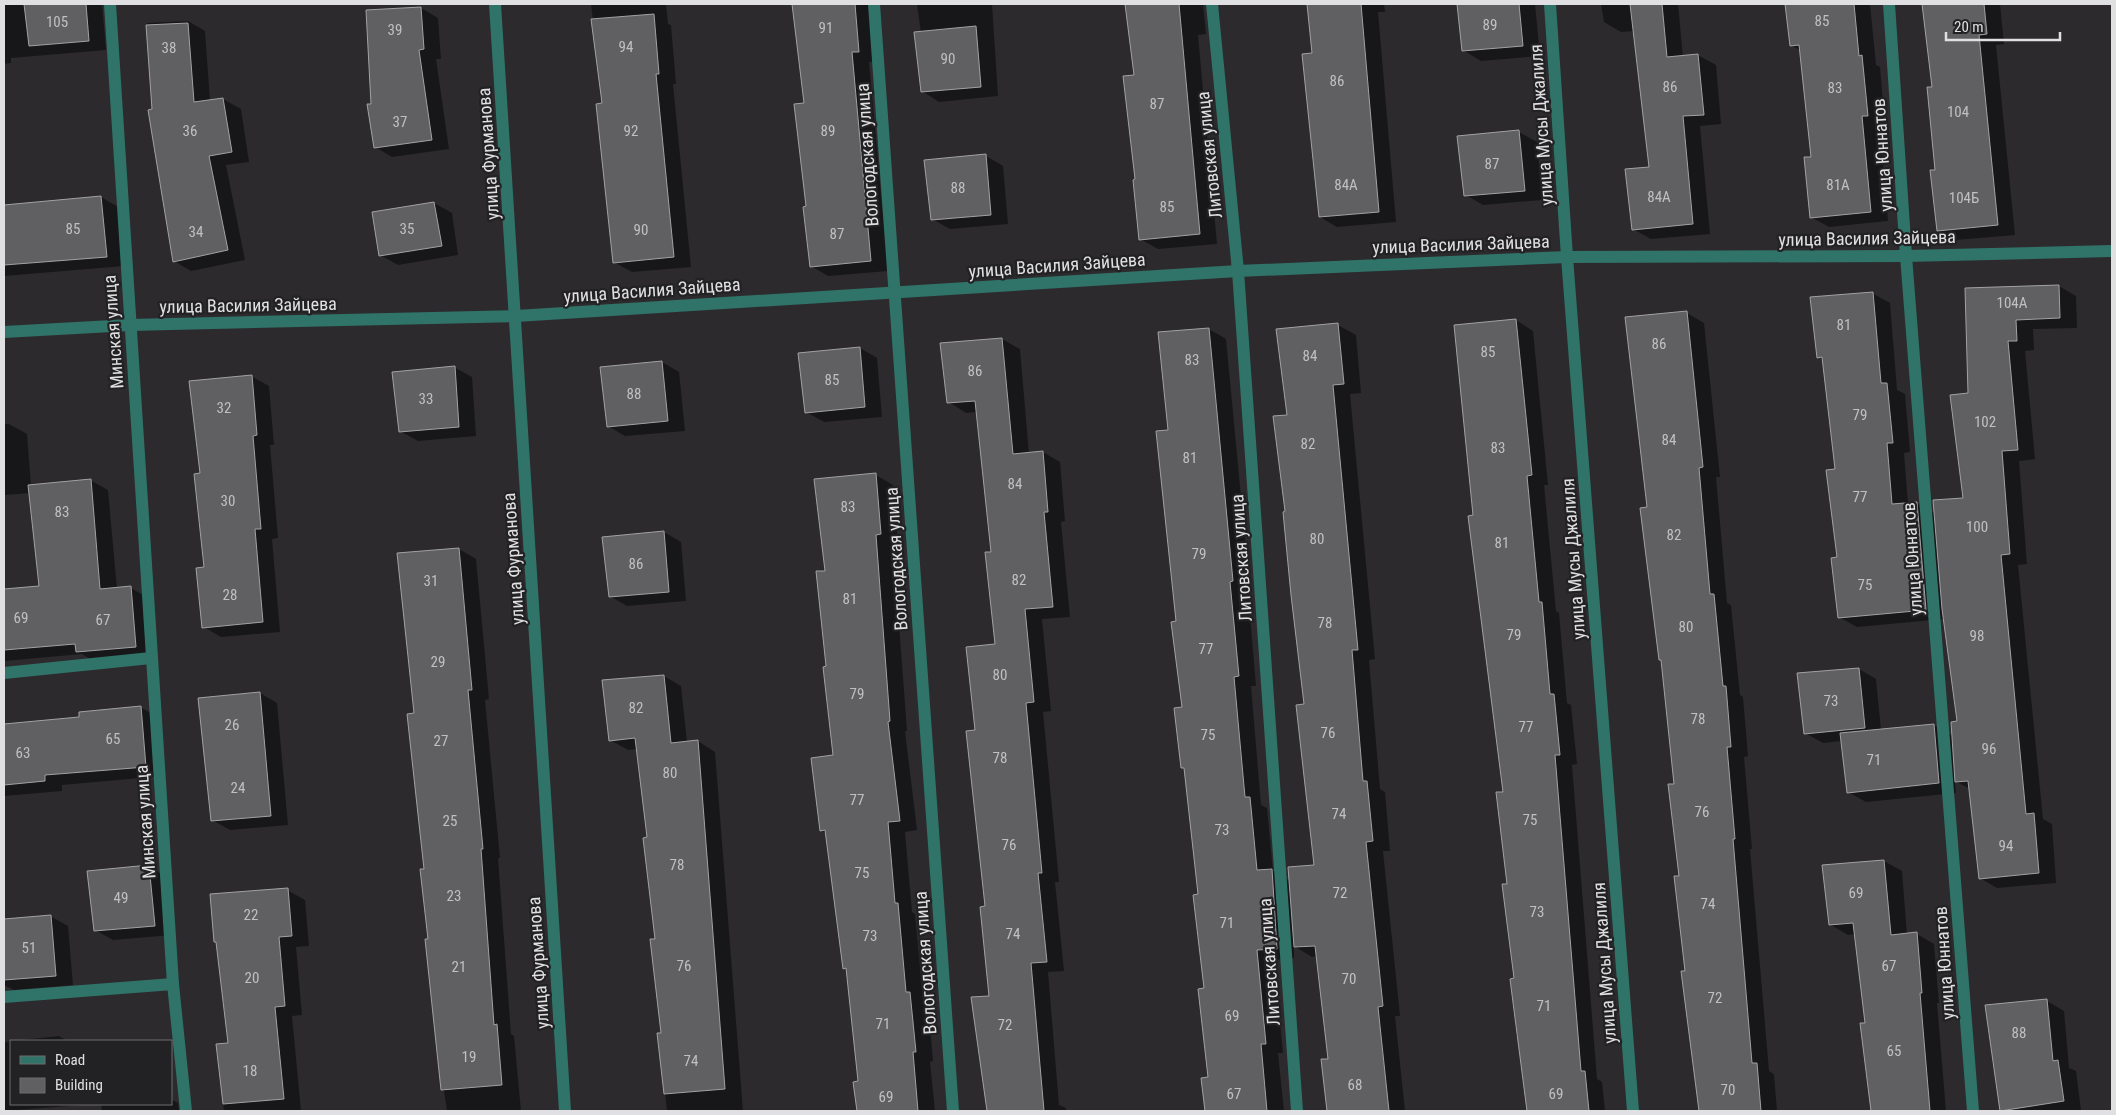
<svg xmlns="http://www.w3.org/2000/svg" width="2116" height="1115" font-family="'Roboto Condensed',sans-serif">
  <style>
    .shadow { fill: #0007 }
    .building { fill: #605f62; stroke: #a2a1a4 }
    .lines { fill: none; stroke-linecap: round; stroke-linejoin: round }
    .minor { stroke: #307368; stroke-width: 12 }
    .labels { text-anchor: middle; dominant-baseline: central; stroke-width: 4.5; stroke-linejoin: round; paint-order: stroke }
    .number-label { font-size: 15px; fill: #c0bfc1 }
    .street-label { font-size: 18px; fill: #e0dfe1; stroke: #222123 }
  </style>
  <rect width="100%" height="100%" fill="#2c2a2d"/>
  <!-- shadow -->
  <g class="shadow">
    <path d="M4,4H102L106,50L11,58V63L4,64Z"/>
    <path d="M591,4H666L668,24L671,25L676,84H673L691,267L632,272L614,262L603,105Z"/>
    <path d="M793,4H871L876,61L869,62L888,271L828,276L811,266L807,208L806,104Z"/>
    <path d="M917,4H992L998,96L939,102L922,91L921,33Z"/>
    <path d="M1126,4H1203L1206,34L1198,35L1217,244L1158,249L1140,239L1137,181L1135,76Z"/>
    <path d="M1308,4H1384L1385,12H1378L1396,222L1337,227L1320,217L1313,54Z"/>
    <path d="M1458,4H1535L1540,56L1481,61L1463,50Z"/>
    <path d="M1601,4H1678L1683,57L1698,55L1716,65L1721,124L1700,126L1710,234L1651,239L1633,229L1650,168L1634,31L1621,32L1604,22Z"/>
    <path d="M1787,4H1870L1876,65L1880,67L1885,125L1880,126L1888,221L1829,227L1811,217L1813,158L1801,51L1791,45Z"/>
    <path d="M1924,4H2000L2004,44L1996,45L2015,235L1955,240L1938,230L1934,88Z"/>
    <path d="M421,8L438,18L441,59H436L449,149L392,157L375,147L372,105Z"/>
    <path d="M188,21L205,31L210,101L223,99L241,109L249,162L226,165L245,260L191,271L174,261L153,110L147,23Z"/>
    <path d="M1519,132L1537,142L1542,200L1483,205L1466,195L1459,137Z"/>
    <path d="M986,156L1003,166L1008,224L950,229L932,219Z"/>
    <path d="M101,197L118,207L124,266L4,276V206Z"/>
    <path d="M434,203L452,213L458,255L398,265L380,255Z"/>
    <path d="M2059,286L2076,296L2077,328L2033,329L2034,350L2025,351L2035,459L2019,461L2027,564L2018,565L2043,819L2052,824L2056,883L1997,888L1980,878L1970,789L1955,781L1956,793L1866,802L1848,792L1842,741L1823,743L1805,733L1859,669L1876,679L1881,730L1934,725L1953,736L1958,722L1944,619L1857,627L1839,617L1836,470L1824,360L1818,357L1872,293L1890,303L1897,390L1905,394L1910,452L1904,453L1908,504L1917,503L1936,514L1964,499L1969,395L1966,289Z"/>
    <path d="M1687,313L1704,323L1720,477H1716L1727,603L1731,605L1740,695L1743,697L1748,756L1744,757L1752,849H1750L1769,1071L1774,1074L1777,1111H1700L1682,972H1686L1675,785L1648,508Z"/>
    <path d="M1516,320L1533,331L1548,485H1544L1556,611L1559,613L1567,703L1571,705L1577,764L1572,765L1597,1079L1602,1082L1605,1111H1528L1520,1040L1517,1038L1511,980H1515L1508,885L1504,793L1475,516Z"/>
    <path d="M1338,325L1356,335L1361,393L1350,394L1375,659L1369,660L1380,789L1385,792L1390,851H1383L1400,1016H1395L1405,1111H1328L1323,1060H1329L1317,956L1312,957L1294,946V958L1274,960L1283,1053H1278L1284,1111H1206L1203,1079L1210,1078L1199,896L1186,770L1182,768L1183,708L1177,622L1170,431L1209,329L1226,339L1250,591H1248L1256,686H1251L1261,805L1267,808L1273,871L1290,881L1315,866L1305,705L1286,513L1288,416L1278,330Z"/>
    <path d="M1002,339L1020,349L1029,454L1043,452L1060,462L1065,521L1061,522L1070,617L1042,619L1051,711L1043,712L1059,882H1055L1064,971L1048,972L1059,1105L1066,1108V1111H988L972,998L991,997L977,731L997,646L993,553L977,412L966,413L949,402L942,345Z"/>
    <path d="M860,348L877,358L882,417L824,422L806,412Z"/>
    <path d="M662,362L679,372L685,431L625,436L608,426Z"/>
    <path d="M454,367L472,377L476,436L418,441L400,431Z"/>
    <path d="M251,376L269,386L274,445H270L278,538L272,539L280,632L221,637L204,627L205,568L202,474Z"/>
    <path d="M4,424H9L27,434L31,486L90,480L108,490L117,589L131,588L148,598L154,657L95,662L82,654L4,661V591L41,587L31,493L4,495Z"/>
    <path d="M876,475L893,485L898,544H893L907,731H905L917,830L905,832L912,912L915,914L923,1000L928,1003L933,1061L930,1062L935,1111H858L855,1083H859L847,970L844,968L827,834L821,830L834,756L828,667L826,572Z"/>
    <path d="M664,532L681,542L686,601L627,606L610,596Z"/>
    <path d="M459,549L476,559L489,699L485,700L500,858H498L511,1034L514,1036L521,1111H447L444,1091L442,1089L429,940L415,714Z"/>
    <path d="M664,676L681,686L687,742L698,741L715,752L743,1111H667L659,1035L663,1034L656,940L648,838L637,749L628,750L610,740Z"/>
    <path d="M260,693L277,703L288,825L230,830L212,820Z"/>
    <path d="M140,707L158,717L163,776L62,785V791L4,796V725L81,718Z"/>
    <path d="M1884,861L1902,871L1907,935L1917,934L1934,944L1939,1003H1937L1946,1111H1872L1861,1024H1866L1855,934L1848,935L1831,925L1824,866Z"/>
    <path d="M149,866L166,877L172,935L113,940L95,930Z"/>
    <path d="M287,890L305,900L309,946L296,947L302,1015L292,1016L301,1111H224L217,1045L229,1044L218,943L215,942Z"/>
    <path d="M50,916L68,926L73,985L14,990L4,985V921Z"/>
    <path d="M2047,1001L2064,1011L2069,1068L2076,1071L2081,1110L2002,1111L1993,1065L1986,1006Z"/>
    <path d="M59,1036L67,1041H11V1104L82,1105L4,1111V1042Z"/>
    <path d="M171,1099L178,1103L179,1111H102L101,1104H171Z"/>
  </g>
  <!-- building -->
  <g class="building">
    <path d="M24,4H86L89,41L29,46Z"/>
    <path d="M792,4H855L859,52H852L871,261L810,267L803,207L806,206L794,104L804,103Z"/>
    <path d="M1125,4H1179L1200,234L1139,240L1133,180L1135,179L1123,76L1134,75Z"/>
    <path d="M1307,4H1361L1379,212L1319,217L1302,54L1312,53Z"/>
    <path d="M1457,4H1519L1523,46L1462,51Z"/>
    <path d="M1630,4H1662L1667,57L1698,54L1704,115L1683,116L1693,224L1632,230L1625,169L1649,167Z"/>
    <path d="M1785,4H1854L1859,56L1862,55L1868,116H1862L1871,212L1810,218L1804,157H1811L1799,45L1790,46Z"/>
    <path d="M1922,4H1984L1987,34L1979,35L1998,225L1937,231L1930,170H1935L1927,87H1932Z"/>
    <path d="M421,7L424,49L419,50L432,140L374,148L367,104H371L366,10Z"/>
    <path d="M654,14L659,74H656L674,257L613,263L596,104L602,103L591,19Z"/>
    <path d="M188,23L194,102L223,98L232,152L209,156L228,250L173,262L148,110L152,109L146,25Z"/>
    <path d="M976,26L981,87L921,92L914,32Z"/>
    <path d="M1519,130L1525,191L1464,196L1457,136Z"/>
    <path d="M986,154L991,215L931,220L924,160Z"/>
    <path d="M101,196L107,257L4,265V205Z"/>
    <path d="M434,202L442,246L379,256L372,212Z"/>
    <path d="M2059,285L2060,318L2016,320L2017,341H2008L2018,450L2002,451L2010,554L2001,555L2026,814L2034,813L2039,873L1979,879L1968,781L1955,782L1951,722L1957,721L1942,609L1933,500L1963,498L1950,395L1968,393L1965,288Z"/>
    <path d="M1873,292L1881,383H1887L1893,443H1887L1892,504L1917,502L1926,610L1838,618L1831,558L1837,557L1826,470L1835,469L1822,357L1817,358L1810,297Z"/>
    <path d="M1687,311L1703,467L1699,468L1710,594H1714L1723,686H1726L1731,747H1727L1735,839H1733L1752,1063H1757L1761,1111H1699L1681,971H1685L1674,876H1679L1668,784H1674L1661,660H1659L1640,508L1647,507L1625,317Z"/>
    <path d="M1516,319L1532,475L1527,476L1539,602H1542L1550,694H1554L1560,755H1555L1581,1071H1585L1589,1111H1527L1510,979L1514,978L1502,884H1507L1496,792H1503L1468,516L1473,515L1454,325Z"/>
    <path d="M1338,323L1344,384L1333,385L1358,650H1352L1363,781H1367L1373,841L1366,842L1383,1006L1378,1007L1389,1111H1327L1321,1059H1328L1315,946L1294,947L1288,867L1314,865L1296,705L1304,704L1291,595L1283,512L1285,511L1273,416L1287,415L1276,329Z"/>
    <path d="M1209,328L1233,581L1230,582L1239,676L1234,677L1245,797H1250L1257,870L1272,869L1277,949L1257,950L1266,1044H1261L1267,1111H1205L1201,1078L1208,1077L1198,989L1204,988L1193,895L1198,894L1184,768H1181L1174,708L1182,707L1171,622L1176,621L1156,431L1168,430L1158,332Z"/>
    <path d="M1002,338L1013,454L1043,451L1048,512H1044L1053,607L1025,609L1034,702L1026,703L1042,873H1038L1047,962L1031,963L1044,1111H987L971,997L989,996L980,907L985,906L966,731L975,730L966,647L995,644L985,552H991L975,401L947,403L940,343Z"/>
    <path d="M860,347L865,407L805,413L798,353Z"/>
    <path d="M662,361L668,421L607,427L600,367Z"/>
    <path d="M455,366L459,427L399,432L392,372Z"/>
    <path d="M252,375L257,435L253,436L261,529H255L263,622L202,628L196,568L204,567L194,474L200,473L189,381Z"/>
    <path d="M876,473L881,534L876,535L890,721L888,722L900,821L888,822L895,903H898L906,992H910L916,1052H913L918,1111H857L853,1082L858,1081L846,968L843,969L825,830L820,831L811,758L833,755L823,667L826,666L816,571H825L814,479Z"/>
    <path d="M91,479L100,589L131,586L136,647L76,652L75,644L4,650V589L39,586L28,485Z"/>
    <path d="M664,531L669,592L609,597L602,537Z"/>
    <path d="M459,548L472,690H468L483,849H481L494,1025L497,1024L502,1085L441,1090L425,939H428L420,869H424L407,714L414,713L397,553Z"/>
    <path d="M1859,668L1865,728L1804,734L1797,673Z"/>
    <path d="M664,675L671,743L698,740L725,1089L664,1094L657,1033H661L650,939H655L643,838L647,837L635,738L609,741L602,680Z"/>
    <path d="M260,692L271,816L211,821L198,698Z"/>
    <path d="M141,706L146,767L45,775V781L4,785V724L79,717V712Z"/>
    <path d="M1934,724L1939,783L1847,793L1840,733Z"/>
    <path d="M1884,860L1891,935L1917,932L1922,993H1920L1930,1111H1871L1860,1023H1865L1853,923L1829,925L1822,865Z"/>
    <path d="M149,865L155,926L94,931L87,871Z"/>
    <path d="M288,888L292,936L279,937L285,1006L275,1007L284,1099L223,1104L216,1044L228,1043L216,942H214L210,894Z"/>
    <path d="M51,915L56,976L4,980V919Z"/>
    <path d="M2047,999L2053,1061L2058,1060L2064,1101L2000,1111L1985,1005Z"/>
  </g>
  <g class="lines">
    <!-- minor -->
    <g class="minor">
      <path d="M110,4L173,984L186,1111"/>
      <path d="M495,4L565,1111"/>
      <path d="M874,4L953,1111"/>
      <path d="M1212,4L1238,271L1297,1111"/>
      <path d="M1550,4L1567,257L1633,1111"/>
      <path d="M1889,4L1906,256L1973,1111"/>
      <path d="M4,332L130,325L516,316L1238,271L1567,257L1906,256L2112,251"/>
      <path d="M4,673L151,658"/>
      <path d="M4,997L173,984"/>
    </g>
  </g>
  <g class="labels">
    <!-- number labels -->
    <g class="number-label">
      <text x="1822" y="21">85</text>
      <text x="57" y="22">105</text>
      <text x="1490" y="25">89</text>
      <text x="826" y="28">91</text>
      <text x="395" y="30">39</text>
      <text x="626" y="47">94</text>
      <text x="169" y="48">38</text>
      <text x="948" y="59">90</text>
      <text x="1337" y="81">86</text>
      <text x="1670" y="87">86</text>
      <text x="1835" y="88">83</text>
      <text x="1157" y="104">87</text>
      <text x="1958" y="112">104</text>
      <text x="400" y="122">37</text>
      <text x="190" y="131">36</text>
      <text x="631" y="131">92</text>
      <text x="828" y="131">89</text>
      <text x="1492" y="164">87</text>
      <text x="1346" y="185">84А</text>
      <text x="1838" y="185">81А</text>
      <text x="958" y="188">88</text>
      <text x="1659" y="197">84А</text>
      <text x="1964" y="198">104Б</text>
      <text x="1167" y="207">85</text>
      <text x="73" y="229">85</text>
      <text x="407" y="229">35</text>
      <text x="641" y="230">90</text>
      <text x="196" y="232">34</text>
      <text x="837" y="234">87</text>
      <text x="2012" y="303">104А</text>
      <text x="1844" y="325">81</text>
      <text x="1659" y="344">86</text>
      <text x="1488" y="352">85</text>
      <text x="1310" y="356">84</text>
      <text x="1192" y="360">83</text>
      <text x="975" y="371">86</text>
      <text x="832" y="380">85</text>
      <text x="634" y="394">88</text>
      <text x="426" y="399">33</text>
      <text x="224" y="408">32</text>
      <text x="1860" y="415">79</text>
      <text x="1985" y="422">102</text>
      <text x="1669" y="440">84</text>
      <text x="1308" y="444">82</text>
      <text x="1498" y="448">83</text>
      <text x="1190" y="458">81</text>
      <text x="1015" y="484">84</text>
      <text x="1860" y="497">77</text>
      <text x="228" y="501">30</text>
      <text x="848" y="507">83</text>
      <text x="62" y="512">83</text>
      <text x="1977" y="527">100</text>
      <text x="1674" y="535">82</text>
      <text x="1317" y="539">80</text>
      <text x="1502" y="543">81</text>
      <text x="1199" y="554">79</text>
      <text x="636" y="564">86</text>
      <text x="1019" y="580">82</text>
      <text x="431" y="581">31</text>
      <text x="1865" y="585">75</text>
      <text x="230" y="595">28</text>
      <text x="850" y="599">81</text>
      <text x="21" y="618">69</text>
      <text x="103" y="620">67</text>
      <text x="1325" y="623">78</text>
      <text x="1686" y="627">80</text>
      <text x="1514" y="635">79</text>
      <text x="1977" y="636">98</text>
      <text x="1206" y="649">77</text>
      <text x="438" y="662">29</text>
      <text x="1000" y="675">80</text>
      <text x="857" y="694">79</text>
      <text x="1831" y="701">73</text>
      <text x="636" y="708">82</text>
      <text x="1698" y="719">78</text>
      <text x="232" y="725">26</text>
      <text x="1526" y="727">77</text>
      <text x="1328" y="733">76</text>
      <text x="1208" y="735">75</text>
      <text x="113" y="739">65</text>
      <text x="441" y="741">27</text>
      <text x="1989" y="749">96</text>
      <text x="23" y="753">63</text>
      <text x="1000" y="758">78</text>
      <text x="1874" y="760">71</text>
      <text x="670" y="773">80</text>
      <text x="238" y="788">24</text>
      <text x="857" y="800">77</text>
      <text x="1702" y="812">76</text>
      <text x="1339" y="814">74</text>
      <text x="1530" y="820">75</text>
      <text x="450" y="821">25</text>
      <text x="1222" y="830">73</text>
      <text x="1009" y="845">76</text>
      <text x="2006" y="846">94</text>
      <text x="677" y="865">78</text>
      <text x="862" y="873">75</text>
      <text x="1340" y="893">72</text>
      <text x="1856" y="893">69</text>
      <text x="454" y="896">23</text>
      <text x="121" y="898">49</text>
      <text x="1708" y="904">74</text>
      <text x="1537" y="912">73</text>
      <text x="251" y="915">22</text>
      <text x="1227" y="923">71</text>
      <text x="1013" y="934">74</text>
      <text x="870" y="936">73</text>
      <text x="29" y="948">51</text>
      <text x="684" y="966">76</text>
      <text x="1889" y="966">67</text>
      <text x="459" y="967">21</text>
      <text x="252" y="978">20</text>
      <text x="1349" y="979">70</text>
      <text x="1715" y="998">72</text>
      <text x="1544" y="1006">71</text>
      <text x="1232" y="1016">69</text>
      <text x="883" y="1024">71</text>
      <text x="1005" y="1025">72</text>
      <text x="2019" y="1033">88</text>
      <text x="1894" y="1051">65</text>
      <text x="469" y="1057">19</text>
      <text x="691" y="1061">74</text>
      <text x="250" y="1071">18</text>
      <text x="1355" y="1085">68</text>
      <text x="1728" y="1090">70</text>
      <text x="1234" y="1094">67</text>
      <text x="1556" y="1094">69</text>
      <text x="886" y="1097">69</text>
    </g>
    <!-- street labels -->
    <g class="street-label">
      <text transform="translate(1541 125) rotate(-94)">улица Мусы Джалиля</text>
      <text transform="translate(488 154) rotate(-94)">улица Фурманова</text>
      <text transform="translate(867 155) rotate(-94)">Вологодская улица</text>
      <text transform="translate(1209 155) rotate(-96)">Литовская улица</text>
      <text transform="translate(1882 155) rotate(-94)">улица Юннатов</text>
      <text transform="translate(1867 238) rotate(-1)">улица Василия Зайцева</text>
      <text transform="translate(1461 244) rotate(-2)">улица Василия Зайцева</text>
      <text transform="translate(1057 265) rotate(-4)">улица Василия Зайцева</text>
      <text transform="translate(652 290) rotate(-4)">улица Василия Зайцева</text>
      <text transform="translate(248 305) rotate(-1)">улица Василия Зайцева</text>
      <text transform="translate(113 332) rotate(-94)">Минская улица</text>
      <text transform="translate(1241 558) rotate(-94)">Литовская улица</text>
      <text transform="translate(513 559) rotate(-94)">улица Фурманова</text>
      <text transform="translate(896 559) rotate(-94)">Вологодская улица</text>
      <text transform="translate(1573 559) rotate(-94)">улица Мусы Джалиля</text>
      <text transform="translate(1912 559) rotate(-94)">улица Юннатов</text>
      <text transform="translate(145 822) rotate(-94)">Минская улица</text>
      <text transform="translate(1269 962) rotate(-94)">Литовская улица</text>
      <text transform="translate(538 963) rotate(-94)">улица Фурманова</text>
      <text transform="translate(925 963) rotate(-94)">Вологодская улица</text>
      <text transform="translate(1604 963) rotate(-94)">улица Мусы Джалиля</text>
      <text transform="translate(1944 963) rotate(-94)">улица Юннатов</text>
    </g>
  </g>
  <!-- border -->
  <rect width="2116" height="1115" fill="none" stroke="#e0dfe1" stroke-width="10"/>
  <!-- legend -->
  <rect x="10" y="1040" width="162" height="65" fill="#222123" stroke="#6e6d6f"/>
  <rect x="20" y="1056" width="25" height="8" fill="#307368" stroke="#6e6d6f"/>
  <text x="55" y="1065" font-size="15" fill="#e0dfe1">Road</text>
  <rect x="20" y="1078" width="25" height="15" fill="#605f62" stroke="#6e6d6f"/>
  <text x="55" y="1090" font-size="15" fill="#e0dfe1">Building</text>
  <!-- scale -->
  <path d="M1946 32v8h114v-8" fill="none" stroke="#e0dfe1" stroke-width="2.5"/>
  <text x="1954" y="32" font-size="15" fill="#e0dfe1" stroke="#222123" stroke-width="4" paint-order="stroke">20 m</text>
</svg>
